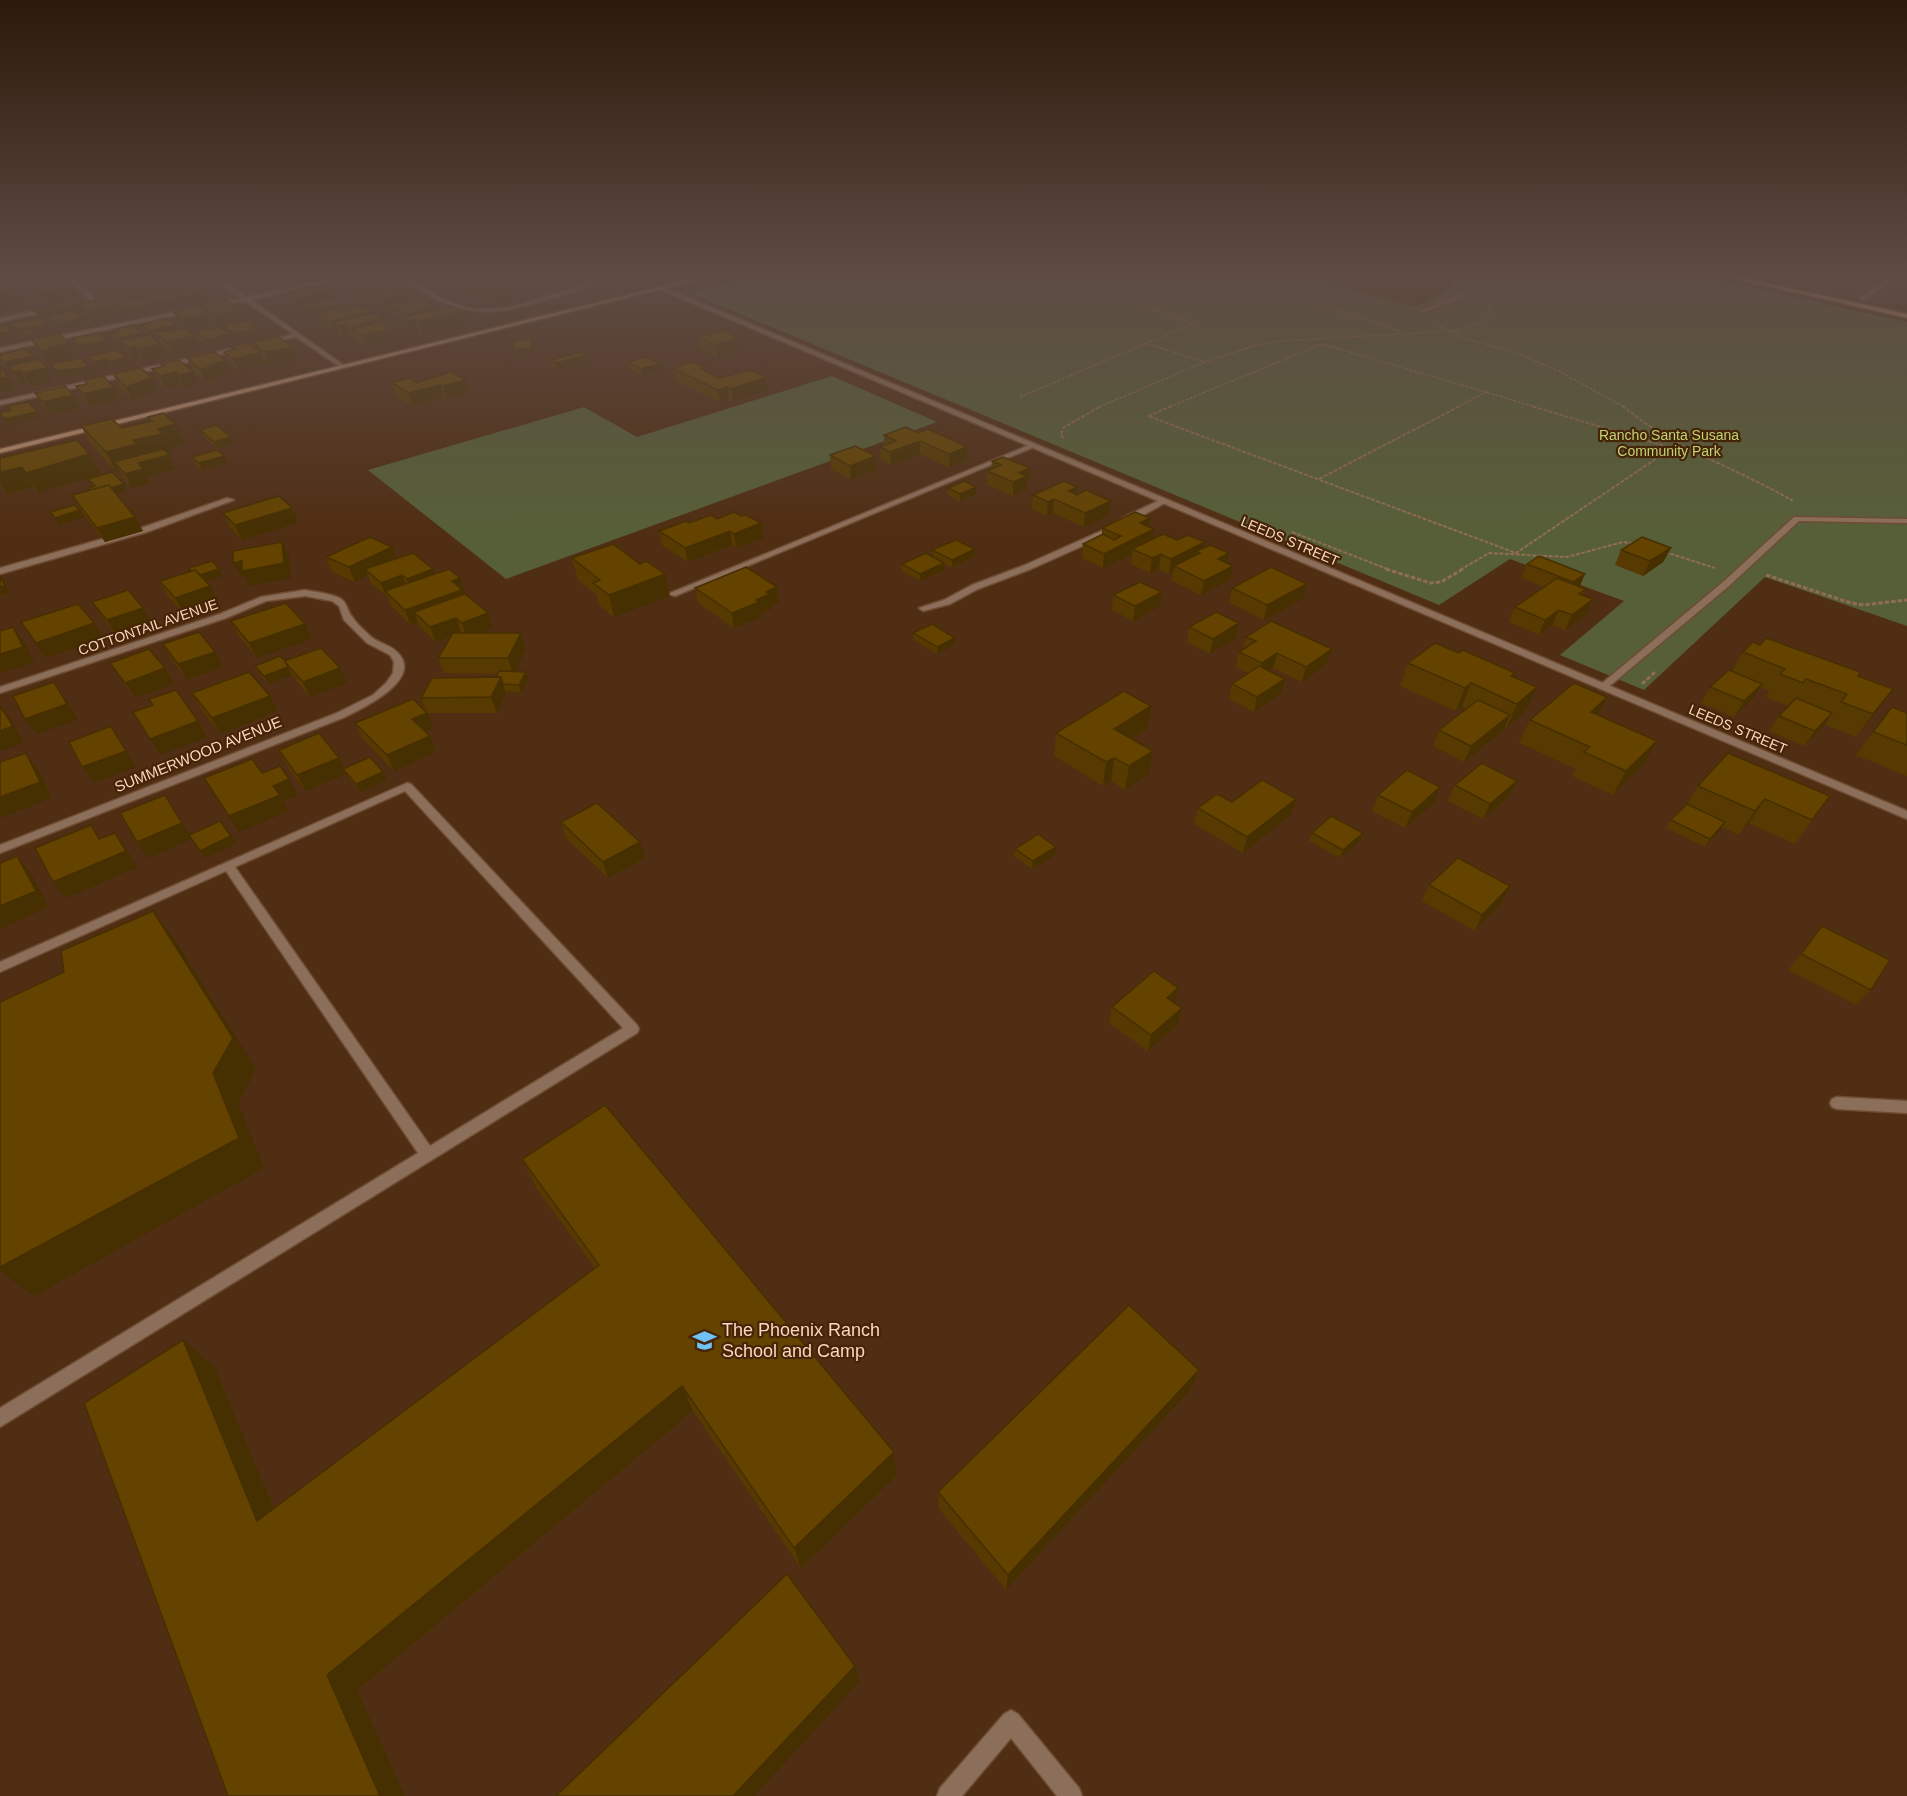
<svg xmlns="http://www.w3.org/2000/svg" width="1907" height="1796" font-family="Helvetica,sans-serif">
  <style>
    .green { fill: #575f38 }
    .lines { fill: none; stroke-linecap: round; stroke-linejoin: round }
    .service-casing { stroke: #6f4c32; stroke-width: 3 }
    .minor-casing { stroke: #6f4c32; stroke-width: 3 }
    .secondary-casing { stroke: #6f4c32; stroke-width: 3 }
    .primary-casing { stroke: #6f4c32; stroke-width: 3 }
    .path-far2 { stroke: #906d53; stroke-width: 1.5; stroke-dasharray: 3 1.5; stroke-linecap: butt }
    .path-far1 { stroke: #906d53; stroke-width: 2; stroke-dasharray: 4 1.5; stroke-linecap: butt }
    .path { stroke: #906d53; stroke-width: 3; stroke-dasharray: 4.5 2; stroke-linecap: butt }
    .service { fill: #8c6f5a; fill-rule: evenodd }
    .minor { fill: #8c6f5a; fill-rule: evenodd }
    .secondary { fill: #bb8d6c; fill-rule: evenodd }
    .primary { fill: #dfa479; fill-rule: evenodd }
    .wall { fill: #563a01; fill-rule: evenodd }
    .shaded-wall { fill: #462f01 }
    .building { fill: #644301; stroke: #462f01; stroke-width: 1.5 }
    .labels { text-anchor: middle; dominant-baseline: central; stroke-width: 4.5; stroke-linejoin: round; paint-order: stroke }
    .far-park-label { font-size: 14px; fill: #c2d278; stroke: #452407 }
    .far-street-label { font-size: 14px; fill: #fcd7be; stroke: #452407 }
    .street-label { font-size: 15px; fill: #fcd7be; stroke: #452407 }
    .near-poi-label { font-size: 18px; fill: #fcd7be; stroke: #452407; text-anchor: start }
  </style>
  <rect width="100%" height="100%" fill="#502e13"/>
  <!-- green -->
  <g class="green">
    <path d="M745,278H1707L1907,322V626L1765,577L1644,690L1560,655L1624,601L1510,559L1439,605L695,295L697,291Z"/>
    <path d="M832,376L937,422L506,579L368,470L584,407L637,437Z"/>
  </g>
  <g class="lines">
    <defs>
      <g id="service">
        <path d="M33,278H45L0,288V284Z"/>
        <path d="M68,278H73L98,302V304H94Z"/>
        <path d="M1482,278H1488L1489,283L1484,288L1425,312L1420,311L1480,286L1483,283Z"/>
        <path d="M1890,278H1896L1864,300H1860V298Z"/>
        <path d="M49,308L51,311L0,322V318Z"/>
        <path d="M1032,444L1036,446L1034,447L675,596L668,594Z"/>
        <path d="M227,498L234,500L147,532L0,574V568L141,528Z"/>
        <path d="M1160,500L1167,502L1107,535L1031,569L978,589L950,604L923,611L919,608L944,600L972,585L1025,565L1101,531L1128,515Z"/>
        <path d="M1794,517L1907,519V523L1799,521L1729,586L1606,689H1600V685L1723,582Z"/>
        <path d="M407,783L411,784L637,1025L639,1029L637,1033L0,1427V1408L418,1153L226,871L0,972V962ZM405,791L623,1028L430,1146L235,867Z"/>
        <path d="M1837,1097L1907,1101V1113L1837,1109L1832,1107L1830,1103L1832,1099Z"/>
        <path d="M1011,1710L1018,1714L1079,1788L1082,1796H1057L1011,1738L962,1796H937L940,1788L1004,1714Z"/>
      </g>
      <g id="minor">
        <path d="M214,278H220L247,297L336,278H347L251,300L345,366L340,367L296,337L262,344V342L293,334L245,301L211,307V305L242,298Z"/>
        <path d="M401,278H407C425,288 442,300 461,306C490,316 524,304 552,295C565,291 581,289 589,278H594L589,286L580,290C502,313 473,328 401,278Z"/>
        <path d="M663,287L1907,811V819L661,290Z"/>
        <path d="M190,309L192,312L0,352V348Z"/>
        <path d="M247,345L249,348L0,405V401Z"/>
        <path d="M305,590C315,592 327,593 337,597C348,601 346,610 353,618C357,624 364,630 369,635C377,643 389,644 397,652C425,679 363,708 345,717L0,853V845L337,713L373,695L386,683L393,673L394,662L390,655L367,643L344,620L339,606L332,601L305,596L266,601L226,618L0,693V687L220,614L261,597Z"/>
      </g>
      <path id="secondary" d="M697,278H707L0,453V449Z"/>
      <path id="primary" d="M1730,278H1744L1907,314V318Z"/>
    </defs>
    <!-- service casing -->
    <use href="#service" class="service-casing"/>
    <!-- minor casing -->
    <use href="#minor" class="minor-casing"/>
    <!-- secondary casing -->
    <use href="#secondary" class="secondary-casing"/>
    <!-- primary casing -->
    <use href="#primary" class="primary-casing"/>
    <!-- path-far2 -->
    <g class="path-far2">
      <path d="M1266,278L1237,288L1321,305L1403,332"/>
      <path d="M1680,278L1718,283"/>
      <path d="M1436,324L1467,339L1513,352L1559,371L1624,407"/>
      <path d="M1148,344L1204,362"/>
      <path d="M1020,397L1194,323L1059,278"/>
      <path d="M1099,407L1205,362L1257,345L1279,341L1455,331L1481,322L1490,313L1489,303"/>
      <path d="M1169,407L1322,344L1536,407"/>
      <path d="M1457,407L1487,392"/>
    </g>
    <!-- path-far1 -->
    <g class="path-far1">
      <path d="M1172,406L1148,416L1516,553L1672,448L1531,406"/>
      <path d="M1622,406C1638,417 1654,431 1672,440C1712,462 1754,478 1793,501"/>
      <path d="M1064,438L1061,436L1063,428L1101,406"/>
      <path d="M1319,479L1460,406"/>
      <path d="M1292,532L1390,570"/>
      <path d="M1665,552L1715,568"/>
      <path d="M1460,570L1489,553L1567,557L1623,542L1637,544"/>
    </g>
    <!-- path -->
    <g class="path">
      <path d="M1386,569L1430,583L1441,582L1463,569"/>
      <path d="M1766,575L1851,603L1864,605L1907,600"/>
      <path d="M1642,684L1656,671"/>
    </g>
    <!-- service -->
    <use href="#service" class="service"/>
    <!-- minor -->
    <use href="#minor" class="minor"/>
    <!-- secondary -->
    <use href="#secondary" class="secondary"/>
    <!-- primary -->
    <use href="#primary" class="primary"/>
  </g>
  <!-- wall -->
  <g class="wall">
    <path d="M31,278L76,295L65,297L67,300L47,304L36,299L34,297H33L26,291L20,280Z"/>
    <path d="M82,278H185L189,287L207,292L210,297L187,302L178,296L183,304L169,307L167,305L156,307L150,301L148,297L141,298L151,310L136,313L134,311L123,313L117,308L114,302L124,301L119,297L118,294L102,298L87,287ZM150,287H153L154,289L160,293L154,295Z"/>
    <path d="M246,278H281L283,284L259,288Z"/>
    <path d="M283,278H303L297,280H286Z"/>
    <path d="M330,278H381L387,287L411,300L417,303L435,308L436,310L465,324L423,334L418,331L412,332L406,329L404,321L400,318L388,312V310L374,305L373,304H372L362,298L361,297L352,291L344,292L334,287Z"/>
    <path d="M440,278H496L497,282L514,286L517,298L498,302L489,303L479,298L478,295L465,292V290L460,291L450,286L449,282Z"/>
    <path d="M513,278H563L566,284L564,285L565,287L544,290L533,288V284L524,286L513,281Z"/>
    <path d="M616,278H651L629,284Z"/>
    <path d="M1328,278H1453L1450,289L1446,291V293L1413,307L1341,287L1342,285L1328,281Z"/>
    <path d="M313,288L335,290L339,302H337L341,306L348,309L372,312V313L384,318L387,327L391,329L395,340L366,347L355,341L354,339L350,336L344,338L338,334L337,332L333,333L323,327L317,314L310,315L304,309L300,310L284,299L282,294Z"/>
    <path d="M82,302L113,306L119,317L93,322L84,314L82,310L75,311L82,318L85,324L64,328L62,326L56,327L51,322L48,317L40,318L50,331L34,334L21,335L15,329L12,323L39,318L34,310Z"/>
    <path d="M200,305L239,309L243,321L220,326L210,319L212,325L187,330L200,348L173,354L160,344L156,335L151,336L144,331L141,325H175L177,329L183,328L180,325L174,313L178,312L176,310H202Z"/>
    <path d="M257,325L259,331L257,332L258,335L237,340L231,335L233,340L209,346L198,338L195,332L227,331L224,326Z"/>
    <path d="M117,329L144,336L160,344L165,356L144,361L141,358L134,360L127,353L123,344L118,345L112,340L109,334L118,332Z"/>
    <path d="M698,337L740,350L718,357L700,349Z"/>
    <path d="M73,338L109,346L83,352L76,344Z"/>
    <path d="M31,339L74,355L48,363L38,351Z"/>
    <path d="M252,342L299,359L270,364L264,359L266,364L239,371L230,364L224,352L233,350L231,347H254Z"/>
    <path d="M0,355L34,356L36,360L54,380L30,386L27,383L21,384L16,378L10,368H7L1,362Z"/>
    <path d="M89,356L126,358L129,364L112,368L109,365L98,368L92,362Z"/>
    <path d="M187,358L226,361L231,373L216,377L217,379L206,382L193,370Z"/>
    <path d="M550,360L588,361L557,369L551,366Z"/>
    <path d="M628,362L660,364L661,370L642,375L629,368Z"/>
    <path d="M161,364L198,384L185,388L182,384L166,388L158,381L152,369L163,367Z"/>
    <path d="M673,368L706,372L719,378L768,390L733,401L729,399L720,402L675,381Z"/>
    <path d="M113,374L158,391L132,400L119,387Z"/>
    <path d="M85,380L114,387L120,399L90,407L83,399L76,386L86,384Z"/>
    <path d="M466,380L470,393L447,399L444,397L413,406L396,396L392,383Z"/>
    <path d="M35,393L73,395L80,408L50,415L42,405Z"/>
    <path d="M148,417L185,444L170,448L173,453L168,454L176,469L147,477L151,483L132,488L120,472H117L92,446L81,426L122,428L150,421Z"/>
    <path d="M200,430L231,437L234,444L217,448L203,436Z"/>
    <path d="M918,433L967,447V460L949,467L920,454L891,465L881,460L880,447L884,445V435Z"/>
    <path d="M89,454L101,474L39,493L34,487L7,494L0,484V458Z"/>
    <path d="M830,455L876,456V470L851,479L831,469Z"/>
    <path d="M192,457L227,463L202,470L195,464Z"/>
    <path d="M992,461L1030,468L1029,482L1026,483V490L1013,496L987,485V471L991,469Z"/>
    <path d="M88,479L124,484L127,491L116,494L143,531L105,542L80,509L72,495L90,491L88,488L93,486Z"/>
    <path d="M976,487V494L960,501L948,495V488Z"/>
    <path d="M1077,487V495L1109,515L1084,527L1053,513L1047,516L1032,509L1033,495Z"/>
    <path d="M292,508L298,522L242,540L230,527L223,513Z"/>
    <path d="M741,516L761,523L763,538L736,548L732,545L688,562L662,545L659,531L689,523L717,519Z"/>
    <path d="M1149,527L1153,539L1177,540L1204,548L1227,563L1230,580L1201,595L1171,580L1173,572L1169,574L1159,569L1150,573L1131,564L1132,554L1103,568L1082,558L1083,544L1102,535V528Z"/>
    <path d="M392,547L397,558L433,569L435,574L460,578L465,593L488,613L493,628L479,633L526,649L514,671L526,672L528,679L521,693L506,691V693L497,713H427L434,728L426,732L430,736L436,752L394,771L363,739L355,723L427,713L421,698L496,677L498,674L444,673L438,658L451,637L436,642L420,627L418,623L411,625L391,606L388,597L371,584L368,575L355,582L332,572L326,557Z"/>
    <path d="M1671,548L1663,562L1643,576L1615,565L1621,550Z"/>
    <path d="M932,550L975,556L952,567L944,564V570L920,581L902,571V564L933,557Z"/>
    <path d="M1539,556L1579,587L1586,589L1583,595L1593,599L1586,614L1565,630L1552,625L1539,635L1509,622L1515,607L1544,587L1521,578L1527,564Z"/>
    <path d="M572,558L670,596L614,617L599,605L596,594L578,580Z"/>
    <path d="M189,568L219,569L222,576L206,581L210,586L218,601L183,613L168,596L160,581L191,571Z"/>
    <path d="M1307,584L1303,599L1264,620L1229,602L1232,588Z"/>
    <path d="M777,587L779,602L771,605L772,609L761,614V617L734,628L698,603L695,588Z"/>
    <path d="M1162,592L1159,607L1133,621L1112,610L1113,595Z"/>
    <path d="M92,602L143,608L152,623L116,635L102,617Z"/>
    <path d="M231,621L305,624L312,639L257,658L239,636Z"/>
    <path d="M1189,627L1236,638L1210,654L1187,642Z"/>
    <path d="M913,633L955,645L937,654L914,640Z"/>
    <path d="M1246,637L1327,664L1302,682L1273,668L1270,671L1285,679L1281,694L1254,712L1229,699L1232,684L1248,673L1236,667L1239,652L1243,649Z"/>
    <path d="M163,644L215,652L223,667L187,680L172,659Z"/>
    <path d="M1743,652L1858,676L1893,689L1856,737L1825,725L1830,717H1829L1822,728L1804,746L1769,731L1779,716L1792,702H1791L1788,706L1766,697L1769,691L1760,687L1753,699L1734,717L1701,703L1710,687L1732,671Z"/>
    <path d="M1459,653L1514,677L1526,710L1507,727L1505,726L1503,731L1464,762L1433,746L1439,730L1467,709L1462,706L1456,711L1400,686L1408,663Z"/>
    <path d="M285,661L340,668L347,683L310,697L292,675L268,684L259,673L255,666Z"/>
    <path d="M110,663L165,668L174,684L135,698L120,678Z"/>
    <path d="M192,693L270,696L278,711L221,734L201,709Z"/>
    <path d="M1607,697L1598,716L1644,764L1613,795L1572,776L1576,769L1519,743L1530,720Z"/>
    <path d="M1907,713V776L1856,755L1873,732Z"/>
    <path d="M1147,729L1132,739L1149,774L1125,790L1111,781L1103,786L1054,756L1056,733Z"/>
    <path d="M279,750L339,758L344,769L387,780L360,792L346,774L305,791L287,766Z"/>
    <path d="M1455,785L1510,796L1483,819L1448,801Z"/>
    <path d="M1698,786L1830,796L1795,844L1749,823L1739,835L1722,827L1705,847L1666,828L1671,820L1687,804Z"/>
    <path d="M1440,787L1434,803L1405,828L1372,811L1378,795Z"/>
    <path d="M1232,802L1292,814L1243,853L1194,824L1198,808Z"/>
    <path d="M561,822L645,858L608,878L566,838Z"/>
    <path d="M1312,833H1363L1360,841L1340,858L1309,841Z"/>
    <path d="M1015,849L1055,855L1032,869L1014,856Z"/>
    <path d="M1429,885L1510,886L1502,902L1475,931L1422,901Z"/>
    <path d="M1822,926L1871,990L1856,1005L1788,970Z"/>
    <path d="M1178,988L1175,1003L1182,1008L1178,1024L1148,1051L1109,1023L1112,1007Z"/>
    <path d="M522,1159L894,1452L896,1476L801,1568L693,1411L357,1690L405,1796H228L183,1340L214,1366L274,1508L595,1268L537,1189Z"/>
    <path d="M1199,1370L1191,1389L1006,1590L939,1509L938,1492Z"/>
  </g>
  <!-- shaded-wall -->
  <g class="shaded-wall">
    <path d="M108,278H142L146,285H147L144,278H185L190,288L161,294L156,283L149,278L153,287H150L154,295L125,301L120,290L114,286L118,294L102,298L93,282Z"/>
    <path d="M255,278H281L283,284L259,288Z"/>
    <path d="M354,278H381L382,283H386L387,288L384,292L365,296L350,285L352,291L344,292L340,281Z"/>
    <path d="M454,278H496L498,282L464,286L465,290L460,291L457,280Z"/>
    <path d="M522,278H558L536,281L533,280L534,282H532L533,284L524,286Z"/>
    <path d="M628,278H651L629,284Z"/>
    <path d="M1435,278H1453L1450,289L1446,291V293L1413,307L1419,285Z"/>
    <path d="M565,279L566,284L564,285L565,287L544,290L543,285Z"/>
    <path d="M38,284L43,293L58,287L70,284L76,295L65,297L67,300L47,304L41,293L30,288L34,297H33L27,286Z"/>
    <path d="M509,284H512V287L514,286L517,298L498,302L495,291Z"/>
    <path d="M15,289L24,306L11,308L13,310L0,313V294L2,292Z"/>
    <path d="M335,290L339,302L307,309L302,305L304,309L300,310L295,299Z"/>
    <path d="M207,292L210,297L187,302L184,297Z"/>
    <path d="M408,292L412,303L386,306L388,310L386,311L383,299Z"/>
    <path d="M181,298L183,304L169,307L167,301Z"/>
    <path d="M164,299L167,305L156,307L153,301Z"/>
    <path d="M79,304L82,310L39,318L36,313Z"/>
    <path d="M148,304L151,310L136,313L133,307Z"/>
    <path d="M131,305L134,311L123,313L120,308Z"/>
    <path d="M340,305L342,311L319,313L318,310Z"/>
    <path d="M113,306L119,317L93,322L87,311Z"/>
    <path d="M314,307L316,313L310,315L307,309Z"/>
    <path d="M435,308L438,318L461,312L465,324L423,334L419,322L414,319L418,331L412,332L406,314Z"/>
    <path d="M239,309L243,321L220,326L215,315Z"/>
    <path d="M372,312L375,321L384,318L388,329H391L395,340L366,347L362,336L351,329V327L346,324L350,336L344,338L339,326L334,322L337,332L333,333L329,322Z"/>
    <path d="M207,314L212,325L186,330L181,319Z"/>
    <path d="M82,318L85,324L64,328L61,323Z"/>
    <path d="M58,320L62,326L56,327L53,321Z"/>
    <path d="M46,325L50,331L34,334L31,328Z"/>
    <path d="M175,325L178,331L155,332L156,335L151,336L149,331Z"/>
    <path d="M257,325L259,331L257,332L258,335L237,340L234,334Z"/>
    <path d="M11,332L15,338L0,339V333Z"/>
    <path d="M142,333L145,339L121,341L123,344L118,345L115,339Z"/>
    <path d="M231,334L233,340L209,346L206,340Z"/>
    <path d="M195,336L200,348L173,354L167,342Z"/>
    <path d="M738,338L740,350L718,357L716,345Z"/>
    <path d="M532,339L534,345V354L515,356L514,350Z"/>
    <path d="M106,340L109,346L83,352L80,346Z"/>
    <path d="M68,343L74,355L48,363L41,351Z"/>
    <path d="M160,344L165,356L144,361L138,349Z"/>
    <path d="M135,346L141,358L134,360L128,348Z"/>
    <path d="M294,347L299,359L270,364L265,352Z"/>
    <path d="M261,352L266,364L239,371L233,359Z"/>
    <path d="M587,355L588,361L557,369L556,363Z"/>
    <path d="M34,356L37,362L7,368L4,362Z"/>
    <path d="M126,358L129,364L112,368L109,362Z"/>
    <path d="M106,359L109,365L98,368L94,362Z"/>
    <path d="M226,361L231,373L216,377L217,379L206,382L200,369L209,365Z"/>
    <path d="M660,364L661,370L642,375L641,369Z"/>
    <path d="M89,367L92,373L60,377L57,371Z"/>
    <path d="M47,368L54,380L30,386L23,373Z"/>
    <path d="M20,370L27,383L21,384L14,372Z"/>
    <path d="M176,372L182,384L166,388L160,376Z"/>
    <path d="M193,372L198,384L185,388L179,375Z"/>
    <path d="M8,377L16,390L0,392V379Z"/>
    <path d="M766,377L768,390L733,401L731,389Z"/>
    <path d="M152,378L158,391L132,400L126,387Z"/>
    <path d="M466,380L470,393L447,399L443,386Z"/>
    <path d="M440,385L444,397L413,406L409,393Z"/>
    <path d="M114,387L120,399L90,407L83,394Z"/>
    <path d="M727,387L729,399L720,402L718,390Z"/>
    <path d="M73,395L80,408L50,415L43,402Z"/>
    <path d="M37,412L40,418L8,426L4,419Z"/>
    <path d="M175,424L185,444L170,448L173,453L145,460L169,455L176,469L147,477L151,483L132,488L125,474L114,462L120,472H117L106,452L158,429Z"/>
    <path d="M231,437L234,444L217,448L214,442Z"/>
    <path d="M920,441V454L891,465L890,452Z"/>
    <path d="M967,447V460L949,467V454Z"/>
    <path d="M89,454L101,474L39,493L26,473Z"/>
    <path d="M224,456L227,463L202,470L199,463Z"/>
    <path d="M876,456V470L851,479L850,466Z"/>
    <path d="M22,467L34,487L7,494L0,482V472Z"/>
    <path d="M1030,468L1029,482L1026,483V490L1013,496V482L1019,473Z"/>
    <path d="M124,484L127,491L97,499L93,493Z"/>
    <path d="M976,487V494L960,501V494Z"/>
    <path d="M1077,487L1076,501L1069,491Z"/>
    <path d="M1054,499L1053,513L1047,516L1048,502Z"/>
    <path d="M1111,501L1109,515L1084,527L1085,513Z"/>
    <path d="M292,508L298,522L242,540L235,525Z"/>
    <path d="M80,510L84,517L59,525L55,518Z"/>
    <path d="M135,517L143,531L105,542L97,528Z"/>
    <path d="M1150,518L1148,532L1154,529L1152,543L1132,549V554L1103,568L1104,554L1140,523Z"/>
    <path d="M761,523L763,538L736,548L734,534Z"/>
    <path d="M730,531L732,545L688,562L685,548Z"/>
    <path d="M282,542L289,556L291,578L249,586L245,576L241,577L233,563Z"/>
    <path d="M1205,542L1202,556L1200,553L1197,551L1195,560L1174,566L1173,572L1169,574L1171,559Z"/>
    <path d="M392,547L398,561L365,569L368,575L355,582L349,567Z"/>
    <path d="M1671,548L1663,562L1643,576L1650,561Z"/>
    <path d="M975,549V556L952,567V560Z"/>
    <path d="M1229,553L1226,568L1218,559Z"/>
    <path d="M1161,554L1159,569L1150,573L1152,558Z"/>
    <path d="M944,563V570L920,581V574Z"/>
    <path d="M1233,566L1230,580L1201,595L1204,581Z"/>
    <path d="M219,569L222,576L199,583L195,576Z"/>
    <path d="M433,569L439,584L412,594L407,579Z"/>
    <path d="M665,574L670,596L614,617L609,595Z"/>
    <path d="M1585,574L1579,588L1567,596L1573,582Z"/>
    <path d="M402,575L408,590L385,591L387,598L381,583Z"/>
    <path d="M1,577L10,593L0,595V587Z"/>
    <path d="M460,578L465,593L414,612L418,623L411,625L405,610L452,581Z"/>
    <path d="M1307,584L1303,599L1264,620L1267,605Z"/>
    <path d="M210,586L218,601L183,613L175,598Z"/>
    <path d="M777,587L779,602L771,605L772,609L761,614V617L734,628L732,613L756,600L766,592Z"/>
    <path d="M1162,592L1159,607L1133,621L1135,606Z"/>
    <path d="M1593,599L1586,614L1565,630L1572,615Z"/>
    <path d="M143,608L152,623L116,635L107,620Z"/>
    <path d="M1559,610L1552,625L1539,635L1545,620Z"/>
    <path d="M488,613L493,628L467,638L462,623Z"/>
    <path d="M456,618L461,633L436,642L430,627Z"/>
    <path d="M94,623L103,638L46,658L36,643Z"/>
    <path d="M1239,623L1236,638L1210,654L1213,639Z"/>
    <path d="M305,624L312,639L257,658L249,643Z"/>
    <path d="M13,627L24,642L34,662L0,673V654Z"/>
    <path d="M521,633L526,649L513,674L508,658Z"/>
    <path d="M955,638V645L937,654V647Z"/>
    <path d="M1332,649L1327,664L1302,682L1306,667Z"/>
    <path d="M215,652L223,667L187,680L178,664Z"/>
    <path d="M1277,653L1273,668L1259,678L1262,663Z"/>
    <path d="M288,667L292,675L268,684L264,676Z"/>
    <path d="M165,668L174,684L135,698L125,683Z"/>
    <path d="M340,668L347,683L310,697L303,682Z"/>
    <path d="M526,672L528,679L521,693L519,685Z"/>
    <path d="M501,677L506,693L497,713L491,697Z"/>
    <path d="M1285,679L1281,694L1254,712L1257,697Z"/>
    <path d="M54,682L78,719L37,734L25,719Z"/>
    <path d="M1471,683L1462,706L1456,711L1465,688Z"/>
    <path d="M1762,684L1753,699L1734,717L1744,701Z"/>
    <path d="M1537,687L1526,710L1507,727L1517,704Z"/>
    <path d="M1893,689L1876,712L1856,737L1873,714Z"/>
    <path d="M270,696L278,711L221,734L212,718Z"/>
    <path d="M1607,697L1596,720L1591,712Z"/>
    <path d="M0,705L9,717L24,742L0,751Z"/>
    <path d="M1151,706L1147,729L1111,752L1114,729Z"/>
    <path d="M427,713L434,728L419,735L412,719Z"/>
    <path d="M1832,713L1822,728L1804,746L1815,731Z"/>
    <path d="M1510,715L1503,731L1464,762L1471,746Z"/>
    <path d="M198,721L207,737L160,755L150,739Z"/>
    <path d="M111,726L136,767L94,783L82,767Z"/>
    <path d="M430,736L436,752L394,771L387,755Z"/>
    <path d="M1657,741L1644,764L1613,795L1626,771Z"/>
    <path d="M1153,751L1149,774L1125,790L1129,766Z"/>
    <path d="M26,753L38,769L52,798L0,818V797Z"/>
    <path d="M339,758L346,774L305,791L297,775Z"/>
    <path d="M1114,758L1111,781L1103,786L1106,762Z"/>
    <path d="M383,772L387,780L360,792L356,784Z"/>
    <path d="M289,779L298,795L283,801L289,811L239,832L229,816L273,786Z"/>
    <path d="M1517,781L1510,796L1483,819L1490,804Z"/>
    <path d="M1440,787L1434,803L1405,828L1412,812Z"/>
    <path d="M165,795L192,839L148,858L137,842Z"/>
    <path d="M1296,799L1292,814L1243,853L1247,837Z"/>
    <path d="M1765,799L1749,823L1739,835L1755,811Z"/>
    <path d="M1725,822L1720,830L1705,847L1710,839Z"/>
    <path d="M115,833L138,867L66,898L53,882Z"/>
    <path d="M1363,833L1360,841L1340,858L1343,850Z"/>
    <path d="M231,836L236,844L205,858L200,851Z"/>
    <path d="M640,842L645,858L608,878L603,862Z"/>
    <path d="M1056,847L1055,855L1032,869L1033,861Z"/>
    <path d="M17,856L30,872L49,907L0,929V906Z"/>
    <path d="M1510,886L1502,902L1475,931L1482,915Z"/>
    <path d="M153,911L177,943L256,1069L238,1104L264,1168L34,1296L0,1271V1267L213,1073Z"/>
    <path d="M1178,988L1175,1004L1167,998Z"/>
    <path d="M1182,1008L1178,1024L1148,1051L1151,1035Z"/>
    <path d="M183,1340L214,1366L288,1542L257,1521Z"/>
    <path d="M1199,1370L1191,1389L1006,1590L1008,1575Z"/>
    <path d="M682,1386L693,1411L357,1690L405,1796H380L327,1675Z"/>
    <path d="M894,1452L896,1476L801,1568L794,1548Z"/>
    <path d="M855,1666L860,1681L754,1796H733Z"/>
  </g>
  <!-- building -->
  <g class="building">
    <path d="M0,278L8,286L12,285L15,289L2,292L3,294H0Z"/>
    <path d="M31,278H63L70,284L58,287L61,289L41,293L30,288L41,286L38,284L27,286L20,280Z"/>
    <path d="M89,278H108L93,282Z"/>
    <path d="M149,278H179L156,283Z"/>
    <path d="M334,278H354L340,281Z"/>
    <path d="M539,278H563L565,279L561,280L564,281L543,285L532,282L536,281L533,280Z"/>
    <path d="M1395,278H1435L1419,285Z"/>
    <path d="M380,279L386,283L379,284L382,286L359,291L350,285Z"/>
    <path d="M143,280L149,284L120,290L114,286Z"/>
    <path d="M491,280L496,282L476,287L477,289L464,286Z"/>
    <path d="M504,280L512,284H509L514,286L495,291H485L476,287Z"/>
    <path d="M325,285L335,290L295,299L286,293Z"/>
    <path d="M198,286L207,292L184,297L175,290Z"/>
    <path d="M311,286L313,288L286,293L287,297L282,294Z"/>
    <path d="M389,286L393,289L370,294L371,298H370L360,293Z"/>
    <path d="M400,287L408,292L383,299L370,294Z"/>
    <path d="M172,291L181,298L167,301L164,299L153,301L147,296Z"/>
    <path d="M140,297L148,304L133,307L131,305L120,308L114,302Z"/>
    <path d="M105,298L113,306L87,311L78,303Z"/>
    <path d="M332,299L340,305L318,310L314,307L307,309L302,305Z"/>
    <path d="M224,300L239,309L215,315L200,305Z"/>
    <path d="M412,300L417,303L397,308L398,312L386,306Z"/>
    <path d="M80,301L82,302L78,303L80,304L36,313L34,310Z"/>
    <path d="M425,301L435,308L406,314L397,308Z"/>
    <path d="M197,305L207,314L181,319L174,313L179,312L176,310Z"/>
    <path d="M344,306L348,309L321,315L317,312Z"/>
    <path d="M361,306L372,312L329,322L318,315Z"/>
    <path d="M451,306L461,312L419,322L414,319L408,321L403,317Z"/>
    <path d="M74,311L82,318L61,323L58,320L53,321L48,316Z"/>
    <path d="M375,313L384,318L351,327L346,324L339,326L333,322Z"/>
    <path d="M39,318L46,325L31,328L17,329L12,323Z"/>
    <path d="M165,318L175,325L149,331L141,325Z"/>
    <path d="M250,320L257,325L252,326L256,329L234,334L224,326Z"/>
    <path d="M379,322L391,329L362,336L351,329Z"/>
    <path d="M5,324L11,332L0,333V325Z"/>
    <path d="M133,325L142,333L115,339L109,334L119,332L117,329Z"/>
    <path d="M219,327L231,334L206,340L195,332Z"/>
    <path d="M184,328L195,336L167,342L155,332L168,331Z"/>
    <path d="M724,330L738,338L716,345L698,337Z"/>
    <path d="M59,333L68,343L41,351L31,339Z"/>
    <path d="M99,333L106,340L80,346L73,338Z"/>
    <path d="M149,335L160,344L138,349L135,346L128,348L121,341Z"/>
    <path d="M277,336L294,347L265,352L252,342Z"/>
    <path d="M532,339V348L514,350V341Z"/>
    <path d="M248,343L261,352L233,359L224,352L235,349L231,347Z"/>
    <path d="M25,348L34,356L4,362L0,359V355Z"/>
    <path d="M117,350L126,358L109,362L106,359L94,362L89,356Z"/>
    <path d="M215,352L226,361L209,365L212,367L200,369L187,358Z"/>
    <path d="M581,352L587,355L556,363L550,360Z"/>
    <path d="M646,357L660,364L641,369L628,362Z"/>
    <path d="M81,358L89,367L57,371L51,364Z"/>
    <path d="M39,359L47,368L23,373L20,370L14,372L9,366Z"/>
    <path d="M179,360L193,372L179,375L176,372L160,376L152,369L164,366L161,364Z"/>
    <path d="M693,362L706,368L701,369L719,378L750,370L766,377L731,389L727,387L718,390L673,368Z"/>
    <path d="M1,368L8,377L0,379Z"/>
    <path d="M141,368L152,378L126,387L113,374Z"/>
    <path d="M451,372L466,380L443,386L440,385L409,393L392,383L410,378L417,383Z"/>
    <path d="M103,376L114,387L83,394L76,386L87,384L85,380Z"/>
    <path d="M65,386L73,395L43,402L35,393Z"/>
    <path d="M29,402L37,412L4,419L0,414V413L11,410L8,406Z"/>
    <path d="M163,413L175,424L158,429L163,434L133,440L137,444L106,452L81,426L112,419L122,428L152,421L148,417Z"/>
    <path d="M216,425L231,437L214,442L200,430Z"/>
    <path d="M906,427L918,433L928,429L967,447L949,454L920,441L890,452L880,447L896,441L884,435Z"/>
    <path d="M77,440L89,454L26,473L22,467L0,472V458Z"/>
    <path d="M855,446L876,456L850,466L830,455Z"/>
    <path d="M163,449L169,455L138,463L143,469L125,474L114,462Z"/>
    <path d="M217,450L224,456L199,463L192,457Z"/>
    <path d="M1003,457L1030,468L1019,473L1027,476L1013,482L987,471L1001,465L992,461Z"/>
    <path d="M112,472L124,484L111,488L109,485L91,490L88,488L95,486L88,479Z"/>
    <path d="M964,481L976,487L960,494L948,488Z"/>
    <path d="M1064,481L1077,487L1069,491L1077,495L1086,490L1111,501L1085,513L1054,499L1048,502L1033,495Z"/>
    <path d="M109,485L135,517L97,528L72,495Z"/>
    <path d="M279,496L292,508L235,525L223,513Z"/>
    <path d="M74,505L80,510L55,518L50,512Z"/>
    <path d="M734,512L741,516L746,515L761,523L734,534L730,531L685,548L659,531L686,521L689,523L711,515L717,519Z"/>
    <path d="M1135,512L1150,518L1140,523L1154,529L1104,554L1083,544L1103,534L1114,540L1121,536L1102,528Z"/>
    <path d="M1163,534L1177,540L1188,535L1205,542L1171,559L1161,554L1152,558L1132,549Z"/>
    <path d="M370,537L392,547L349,567L326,557Z"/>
    <path d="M1642,537L1671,548L1650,561L1621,550Z"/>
    <path d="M956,540L975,549L952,560L932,550Z"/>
    <path d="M282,542L284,563L242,571V561L233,563V551Z"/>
    <path d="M613,544L640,564L646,561L665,574L609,595L593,583L600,580L572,558Z"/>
    <path d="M1210,545L1229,553L1218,559L1233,566L1204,581L1174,566L1200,553L1197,551Z"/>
    <path d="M413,553L433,569L407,579L402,575L381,583L365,569Z"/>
    <path d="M926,553L944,563L920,574L902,564Z"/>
    <path d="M1539,556L1585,574L1573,582L1527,564Z"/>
    <path d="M212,561L219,569L200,575L195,570L191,571L189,568Z"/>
    <path d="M746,567L777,587L766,592L770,594L756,600L759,602L732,613L695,588Z"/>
    <path d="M1271,567L1307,584L1267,605L1232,588Z"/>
    <path d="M449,569L460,578L452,581L462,590L405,610L385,591Z"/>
    <path d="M195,570L210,586L175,598L160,581Z"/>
    <path d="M0,577L5,585L0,587Z"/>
    <path d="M1557,578L1586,589L1579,594L1593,599L1572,615L1559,610L1545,620L1515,607Z"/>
    <path d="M1140,582L1162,592L1135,606L1113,595Z"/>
    <path d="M128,590L143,608L107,620L92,602Z"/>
    <path d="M465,594L488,613L462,623L456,618L430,627L414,612Z"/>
    <path d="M286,603L305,624L249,643L231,621Z"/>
    <path d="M78,604L94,623L36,643L21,622Z"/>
    <path d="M1216,612L1239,623L1213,639L1189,627Z"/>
    <path d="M1271,621L1332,649L1306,667L1277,653L1262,663L1239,652L1256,641L1246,637Z"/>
    <path d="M932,624L955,638L937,647L913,633Z"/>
    <path d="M13,627L23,647L0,654V631Z"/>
    <path d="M199,632L215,652L178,664L163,644Z"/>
    <path d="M453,633H521L508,658H438Z"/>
    <path d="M1766,638L1860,672L1858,676L1893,689L1873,714L1841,702L1847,694L1806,679L1803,683L1780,674L1785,669L1743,652L1753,642L1760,645Z"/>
    <path d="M1435,643L1459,653L1463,650L1515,673L1511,676L1537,687L1517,704L1471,683L1465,688L1408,663Z"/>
    <path d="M321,648L340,668L303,682L284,661Z"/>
    <path d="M149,649L165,668L125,683L110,663Z"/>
    <path d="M280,656L285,661L288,667L264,676L255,666Z"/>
    <path d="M1259,666L1285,679L1257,697L1232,684Z"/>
    <path d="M1729,670L1762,684L1744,701L1710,687Z"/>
    <path d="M499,671L526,672L519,685L503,684L501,677H496Z"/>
    <path d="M249,672L270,696L212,718L192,693Z"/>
    <path d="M501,677L491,697L421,698L432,678Z"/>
    <path d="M54,682L67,704L25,719L13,696Z"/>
    <path d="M1574,683L1607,697L1591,712L1657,741L1626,771L1584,752L1590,747L1530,720Z"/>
    <path d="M176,690L198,721L150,739L133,712L153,705L149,699Z"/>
    <path d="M1124,691L1151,706L1114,729L1153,751L1129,766L1114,758L1106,762L1056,733Z"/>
    <path d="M1796,698L1832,713L1815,731L1779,716Z"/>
    <path d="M413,699L427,713L412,719L430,736L387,755L355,723Z"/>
    <path d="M1478,700L1510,715L1471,746L1439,730Z"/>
    <path d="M0,706L13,726L0,731Z"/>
    <path d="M1892,707L1907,713V745L1873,732Z"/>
    <path d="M111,726L126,751L82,767L69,742Z"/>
    <path d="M319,733L339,758L297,775L279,750Z"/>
    <path d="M26,753L40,782L0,797V762Z"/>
    <path d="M1728,753L1830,796L1812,820L1765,799L1755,811L1698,786Z"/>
    <path d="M370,757L383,772L356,784L343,769Z"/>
    <path d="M252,759L262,773L280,766L289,779L273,786L280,795L229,816L204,778Z"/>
    <path d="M1482,763L1517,781L1490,804L1455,785Z"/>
    <path d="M1407,770L1440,787L1412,812L1378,795Z"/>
    <path d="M1262,780L1296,799L1247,837L1198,808L1217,794L1232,802Z"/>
    <path d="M165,795L182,823L137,842L120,813Z"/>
    <path d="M597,803L640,842L603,862L561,822Z"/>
    <path d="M1687,804L1725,822L1710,839L1671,820Z"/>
    <path d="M1331,816L1363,833L1343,850L1312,833Z"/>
    <path d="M220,821L231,836L200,851L189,835Z"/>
    <path d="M91,825L99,839L115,833L126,851L53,882L35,848Z"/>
    <path d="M1038,834L1056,847L1033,861L1015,849Z"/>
    <path d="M17,856L36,891L0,906V863Z"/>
    <path d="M1458,858L1510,886L1482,915L1429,885Z"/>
    <path d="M153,911L233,1038L213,1073L239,1138L0,1267V1002L64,972L61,951Z"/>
    <path d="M1822,926L1890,960L1871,990L1801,954Z"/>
    <path d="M1154,971L1178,988L1167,998L1182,1008L1151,1035L1112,1007Z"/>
    <path d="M605,1105L894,1452L794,1548L682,1386L327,1675L380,1796H228L84,1403L183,1340L257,1521L599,1265L522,1159Z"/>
    <path d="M1129,1305L1199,1370L1008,1575L938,1492Z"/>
    <path d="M787,1574L855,1666L733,1796H556Z"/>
  </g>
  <!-- sky -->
  <linearGradient id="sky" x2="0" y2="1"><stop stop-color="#2c190a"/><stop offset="0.52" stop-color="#5e4c44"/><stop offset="1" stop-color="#5e4c44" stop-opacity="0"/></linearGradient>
  <rect width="1907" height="530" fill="url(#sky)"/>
  <!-- icons -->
  <defs>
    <symbol id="school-bare" viewBox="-9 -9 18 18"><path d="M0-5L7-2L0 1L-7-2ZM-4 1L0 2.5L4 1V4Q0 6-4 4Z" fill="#70c2f4" stroke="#452407" stroke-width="2.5" paint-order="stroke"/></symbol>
  </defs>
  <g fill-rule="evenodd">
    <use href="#school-bare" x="688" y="1324" width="33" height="33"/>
  </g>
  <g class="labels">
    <!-- far-park labels -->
    <g class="far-park-label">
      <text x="1669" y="435">Rancho Santa Susana<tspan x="1669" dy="16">Community Park</tspan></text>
    </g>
    <!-- far-street labels -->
    <g class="far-street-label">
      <text transform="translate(1290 541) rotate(23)">LEEDS STREET</text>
      <text transform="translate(148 627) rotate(-19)">COTTONTAIL AVENUE</text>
      <text transform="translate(1738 729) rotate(23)">LEEDS STREET</text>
    </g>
    <!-- street labels -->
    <g class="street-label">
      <text transform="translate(198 754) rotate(-22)">SUMMERWOOD AVENUE</text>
    </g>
    <!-- near-poi labels -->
    <g class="near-poi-label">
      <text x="722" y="1330">The Phoenix Ranch<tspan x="722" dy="21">School and Camp</tspan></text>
    </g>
  </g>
</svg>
